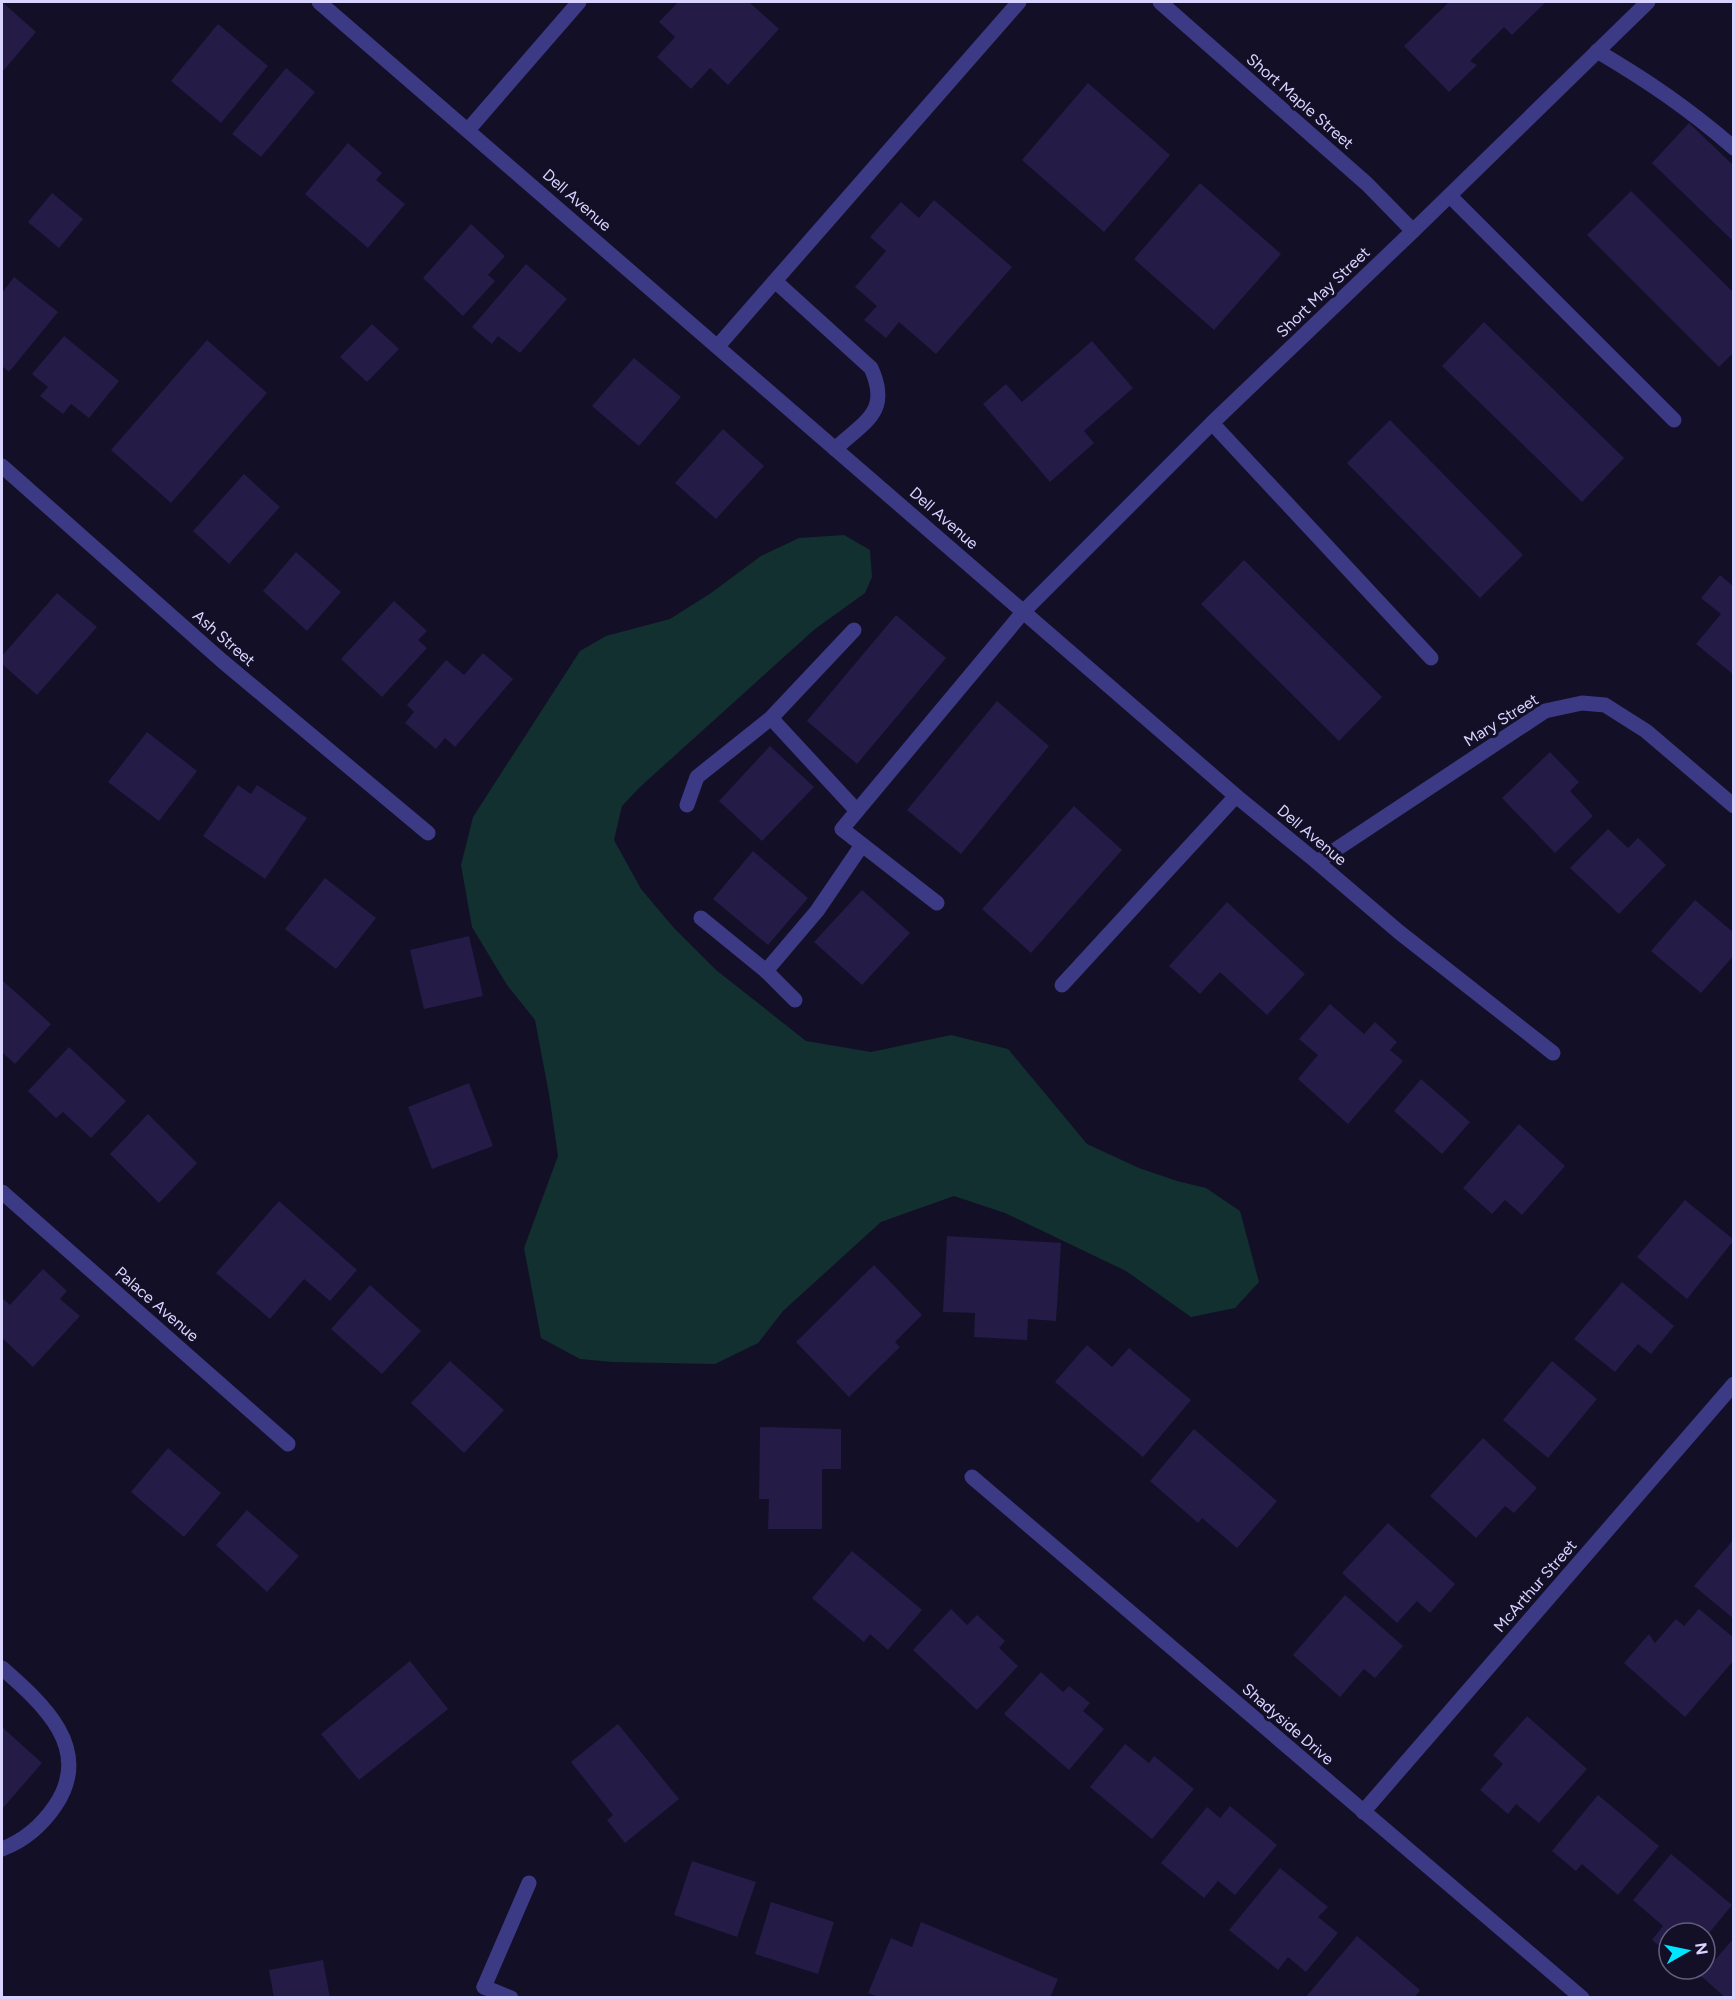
<svg xmlns="http://www.w3.org/2000/svg" width="1735" height="1999" font-family="Figtree,sans-serif">
  <style>
    .green { fill: #12302f }
    .building { fill: #241b47 }
    .lines { fill: none; stroke-linecap: round; stroke-linejoin: round }
    .service { stroke: #3d3a85; stroke-width: 15 }
    .minor { stroke: #3d3a85; stroke-width: 15 }
    .labels { text-anchor: middle; dominant-baseline: central; stroke-width: 6; stroke-linejoin: round; paint-order: stroke }
    .street-label { font-size: 16px; fill: #d9d4ff; stroke: #130f26 }
  </style>
  <rect width="100%" height="100%" fill="#130f26"/>
  <!-- green -->
  <path class="green" d="M844,535L870,550L872,577L865,593L815,629L640,787L622,806L614,840L641,889L674,928L716,970L806,1041L871,1052L951,1035L1008,1049L1087,1144L1139,1168L1177,1181L1206,1188L1240,1211L1259,1282L1235,1308L1191,1317L1126,1271L1005,1213L954,1196L881,1222L783,1311L758,1343L715,1364L612,1362L580,1359L541,1338L524,1248L558,1156L549,1094L535,1020L507,985L472,927L461,865L473,817L580,651L606,636L670,619L711,593L761,556L799,538Z"/>
  <!-- building -->
  <g class="building">
    <path d="M2,2L36,32L4,70L2,68Z"/>
    <path d="M678,2H749L779,29L728,85L710,68L691,89L657,57L675,37L659,22Z"/>
    <path d="M1449,2H1546L1512,35L1504,27L1470,61L1477,65L1449,92L1404,46Z"/>
    <path d="M218,24L268,66L221,123L171,81Z"/>
    <path d="M286,68L315,92L261,157L232,134Z"/>
    <path d="M1088,83L1170,155L1104,232L1022,160Z"/>
    <path d="M1689,123L1734,166V242L1652,163Z"/>
    <path d="M348,143L382,173L376,180L405,204L368,248L305,194Z"/>
    <path d="M1200,183L1281,254L1214,330L1134,259Z"/>
    <path d="M1631,191L1734,293V352L1719,367L1587,235Z"/>
    <path d="M52,193L83,219L59,248L28,222Z"/>
    <path d="M934,200L1012,267L936,354L899,322L886,338L864,320L877,306L855,287L886,251L870,237L901,202L919,218Z"/>
    <path d="M471,224L505,256L488,275L495,281L463,316L423,278Z"/>
    <path d="M526,264L567,299L520,353L498,336L492,344L472,327Z"/>
    <path d="M14,277L58,312L9,372L2,366V293Z"/>
    <path d="M1484,322L1624,458L1582,502L1442,366Z"/>
    <path d="M372,324L399,349L367,382L340,357Z"/>
    <path d="M64,336L119,381L89,418L71,404L63,414L40,396L48,387L32,374Z"/>
    <path d="M207,340L267,393L171,503L111,450Z"/>
    <path d="M1092,341L1133,388L1084,431L1094,443L1050,482L983,404L1006,384L1022,402Z"/>
    <path d="M634,358L681,397L639,446L592,406Z"/>
    <path d="M1390,420L1523,555L1480,598L1347,463Z"/>
    <path d="M723,429L764,466L716,519L675,483Z"/>
    <path d="M244,474L280,507L229,564L193,531Z"/>
    <path d="M296,552L341,592L307,631L263,591Z"/>
    <path d="M1244,560L1382,697L1339,741L1201,604Z"/>
    <path d="M1720,575L1734,587V675L1696,644L1721,614L1701,598Z"/>
    <path d="M57,593L97,627L37,695L2,664V656Z"/>
    <path d="M394,601L427,631L418,640L427,648L382,697L341,659Z"/>
    <path d="M896,615L946,658L857,764L807,721Z"/>
    <path d="M483,653L513,679L455,747L445,738L436,749L405,723L414,712L407,705L446,660L464,675Z"/>
    <path d="M997,701L1049,746L961,854L907,810Z"/>
    <path d="M147,732L197,771L159,821L108,782Z"/>
    <path d="M770,746L814,787L762,841L719,801Z"/>
    <path d="M1550,752L1579,782L1570,791L1593,816L1555,853L1502,798Z"/>
    <path d="M238,785L251,794L257,785L307,818L265,879L203,836Z"/>
    <path d="M1074,806L1122,850L1031,953L982,909Z"/>
    <path d="M1608,829L1628,848L1638,838L1666,865L1619,914L1570,868Z"/>
    <path d="M753,851L808,898L768,945L713,899Z"/>
    <path d="M325,878L376,918L336,969L285,929Z"/>
    <path d="M862,890L910,933L862,985L814,942Z"/>
    <path d="M1695,900L1734,933V955L1701,993L1651,951Z"/>
    <path d="M1227,902L1305,974L1267,1015L1220,972L1200,994L1169,966Z"/>
    <path d="M469,936L483,996L424,1009L410,950Z"/>
    <path d="M2,980L51,1024L15,1064L2,1052Z"/>
    <path d="M1330,1004L1364,1034L1375,1022L1397,1042L1390,1050L1403,1061L1348,1124L1298,1079L1318,1055L1299,1039Z"/>
    <path d="M69,1047L126,1101L91,1138L63,1112L56,1118L28,1091Z"/>
    <path d="M1421,1079L1470,1122L1442,1154L1394,1111Z"/>
    <path d="M469,1083L493,1146L432,1169L408,1107Z"/>
    <path d="M148,1114L197,1163L159,1203L110,1154Z"/>
    <path d="M1519,1124L1565,1166L1522,1215L1505,1200L1492,1214L1463,1188Z"/>
    <path d="M1685,1200L1734,1240L1687,1299L1637,1257Z"/>
    <path d="M279,1201L357,1270L330,1301L304,1279L270,1319L216,1273Z"/>
    <path d="M947,1236L1061,1243L1056,1321L1028,1319L1027,1340L974,1337L975,1313L943,1312Z"/>
    <path d="M874,1265L922,1315L895,1342L900,1347L849,1397L796,1342Z"/>
    <path d="M43,1269L67,1291L60,1299L80,1316L33,1367L2,1338V1298L10,1305Z"/>
    <path d="M1622,1282L1674,1326L1651,1354L1638,1344L1615,1372L1574,1339Z"/>
    <path d="M370,1285L421,1331L382,1374L331,1329Z"/>
    <path d="M1087,1345L1112,1367L1129,1348L1191,1400L1143,1457L1055,1382Z"/>
    <path d="M450,1361L504,1410L464,1453L411,1403Z"/>
    <path d="M1552,1361L1597,1399L1548,1458L1503,1420Z"/>
    <path d="M760,1427L841,1429V1469H822V1529H768L769,1499H759Z"/>
    <path d="M1194,1429L1277,1501L1237,1548L1202,1518L1198,1523L1150,1481Z"/>
    <path d="M1483,1438L1537,1488L1514,1513L1505,1506L1476,1538L1430,1496Z"/>
    <path d="M168,1448L221,1493L184,1537L131,1492Z"/>
    <path d="M247,1510L299,1556L267,1592L216,1545Z"/>
    <path d="M1388,1523L1455,1584L1430,1613L1417,1601L1397,1623L1342,1573Z"/>
    <path d="M1734,1539V1619L1694,1586Z"/>
    <path d="M852,1551L922,1610L888,1650L870,1634L864,1642L812,1598Z"/>
    <path d="M1345,1595L1403,1646L1375,1678L1364,1669L1340,1697L1293,1655Z"/>
    <path d="M951,1609L967,1625L977,1615L1005,1641L999,1648L1018,1666L977,1710L913,1650Z"/>
    <path d="M1699,1609L1734,1638V1660L1685,1717L1624,1663L1649,1634L1655,1643L1676,1619L1684,1626Z"/>
    <path d="M410,1661L448,1709L359,1780L321,1734Z"/>
    <path d="M1041,1672L1063,1692L1069,1686L1090,1703L1083,1711L1104,1729L1069,1770L1004,1714Z"/>
    <path d="M1527,1716L1587,1769L1539,1823L1516,1804L1508,1814L1480,1790L1503,1764L1493,1755Z"/>
    <path d="M618,1724L679,1799L625,1843L607,1820L613,1815L571,1762Z"/>
    <path d="M2,1727L42,1763L2,1809Z"/>
    <path d="M1125,1744L1149,1763L1154,1756L1194,1789L1152,1839L1090,1787Z"/>
    <path d="M1598,1795L1659,1846L1618,1895L1582,1864L1576,1871L1552,1851Z"/>
    <path d="M1230,1806L1277,1845L1235,1895L1218,1881L1204,1898L1161,1863L1207,1807L1220,1818Z"/>
    <path d="M1671,1854L1732,1905L1705,1938V1933H1669V1947L1666,1951L1652,1940L1663,1926L1633,1900Z"/>
    <path d="M692,1861L756,1882L737,1937L674,1915Z"/>
    <path d="M1280,1868L1328,1907L1318,1917L1338,1933L1306,1972L1288,1957L1278,1970L1229,1930Z"/>
    <path d="M771,1902L834,1922L818,1974L755,1954Z"/>
    <path d="M921,1922L1058,1979L1050,1998H880L868,1993L891,1938L912,1947Z"/>
    <path d="M1357,1936L1420,1990L1414,1998H1305Z"/>
    <path d="M1734,1938V1998H1726L1701,1976Z"/>
    <path d="M323,1960L330,1998H274L269,1970Z"/>
  </g>
  <g class="lines">
    <!-- service -->
    <g class="service">
      <path d="M1597,51C1648,81 1689,109 1734,148"/>
      <path d="M1450,196L1674,420"/>
      <path d="M775,281L871,368C891,412 865,421 835,449"/>
      <path d="M718,346L1019,2"/>
      <path d="M1212,423L1431,658"/>
      <path d="M771,718L857,811"/>
      <path d="M687,805L697,777L771,718L854,630"/>
      <path d="M937,903L842,829L1024,611"/>
      <path d="M701,918L766,971L795,1000"/>
      <path d="M766,971L817,911L862,845"/>
      <path d="M1062,985L1236,796"/>
      <path d="M2,1668C43,1704 94,1749 55,1806C42,1825 23,1841 2,1849"/>
      <path d="M484,1987L529,1883"/>
    </g>
    <!-- minor -->
    <g class="minor">
      <path d="M319,2L1236,796L1317,862L1399,932L1553,1053"/>
      <path d="M1160,2L1367,184L1413,231"/>
      <path d="M468,130L579,2"/>
      <path d="M2,466L221,660L428,833"/>
      <path d="M1024,611L1212,423L1413,231L1648,2"/>
      <path d="M1317,862L1545,711L1582,703L1605,705L1646,731L1734,806"/>
      <path d="M2,1192L288,1444"/>
      <path d="M972,1477L1582,1998"/>
      <path d="M1363,1812L1734,1384"/>
      <path d="M484,1987L511,1998"/>
    </g>
  </g>
  <g class="labels">
    <!-- street labels -->
    <g class="street-label">
      <text transform="translate(1300 101) rotate(41)">Short Maple Street</text>
      <text transform="translate(577 200) rotate(41)">Dell Avenue</text>
      <text transform="translate(1323 292) rotate(-44)">Short May Street</text>
      <text transform="translate(944 518) rotate(41)">Dell Avenue</text>
      <text transform="translate(224 638) rotate(41)">Ash Street</text>
      <text transform="translate(1501 720) rotate(-32)">Mary Street</text>
      <text transform="translate(1312 835) rotate(40)">Dell Avenue</text>
      <text transform="translate(157 1304) rotate(41)">Palace Avenue</text>
      <text transform="translate(1535 1586) rotate(-49)">McArthur Street</text>
      <text transform="translate(1288 1724) rotate(41)">Shadyside Drive</text>
    </g>
  </g>
  <!-- border -->
  <rect width="1735" height="1999" fill="none" stroke="#d9d4ff" stroke-width="6"/>
  <!-- north arrow -->
  <g transform="translate(1687 1951) rotate(81)"><circle r="28" fill="#130f26" stroke="#625e7d" stroke-width="1.5"/>
  <path d="M0-4.5L10 22L0 15L-10 22Z" fill="#00e5ff"/>
  <text y="-9" font-size="16" font-weight="bold" text-anchor="middle" fill="#d9d4ff">N</text>
  </g>
</svg>
